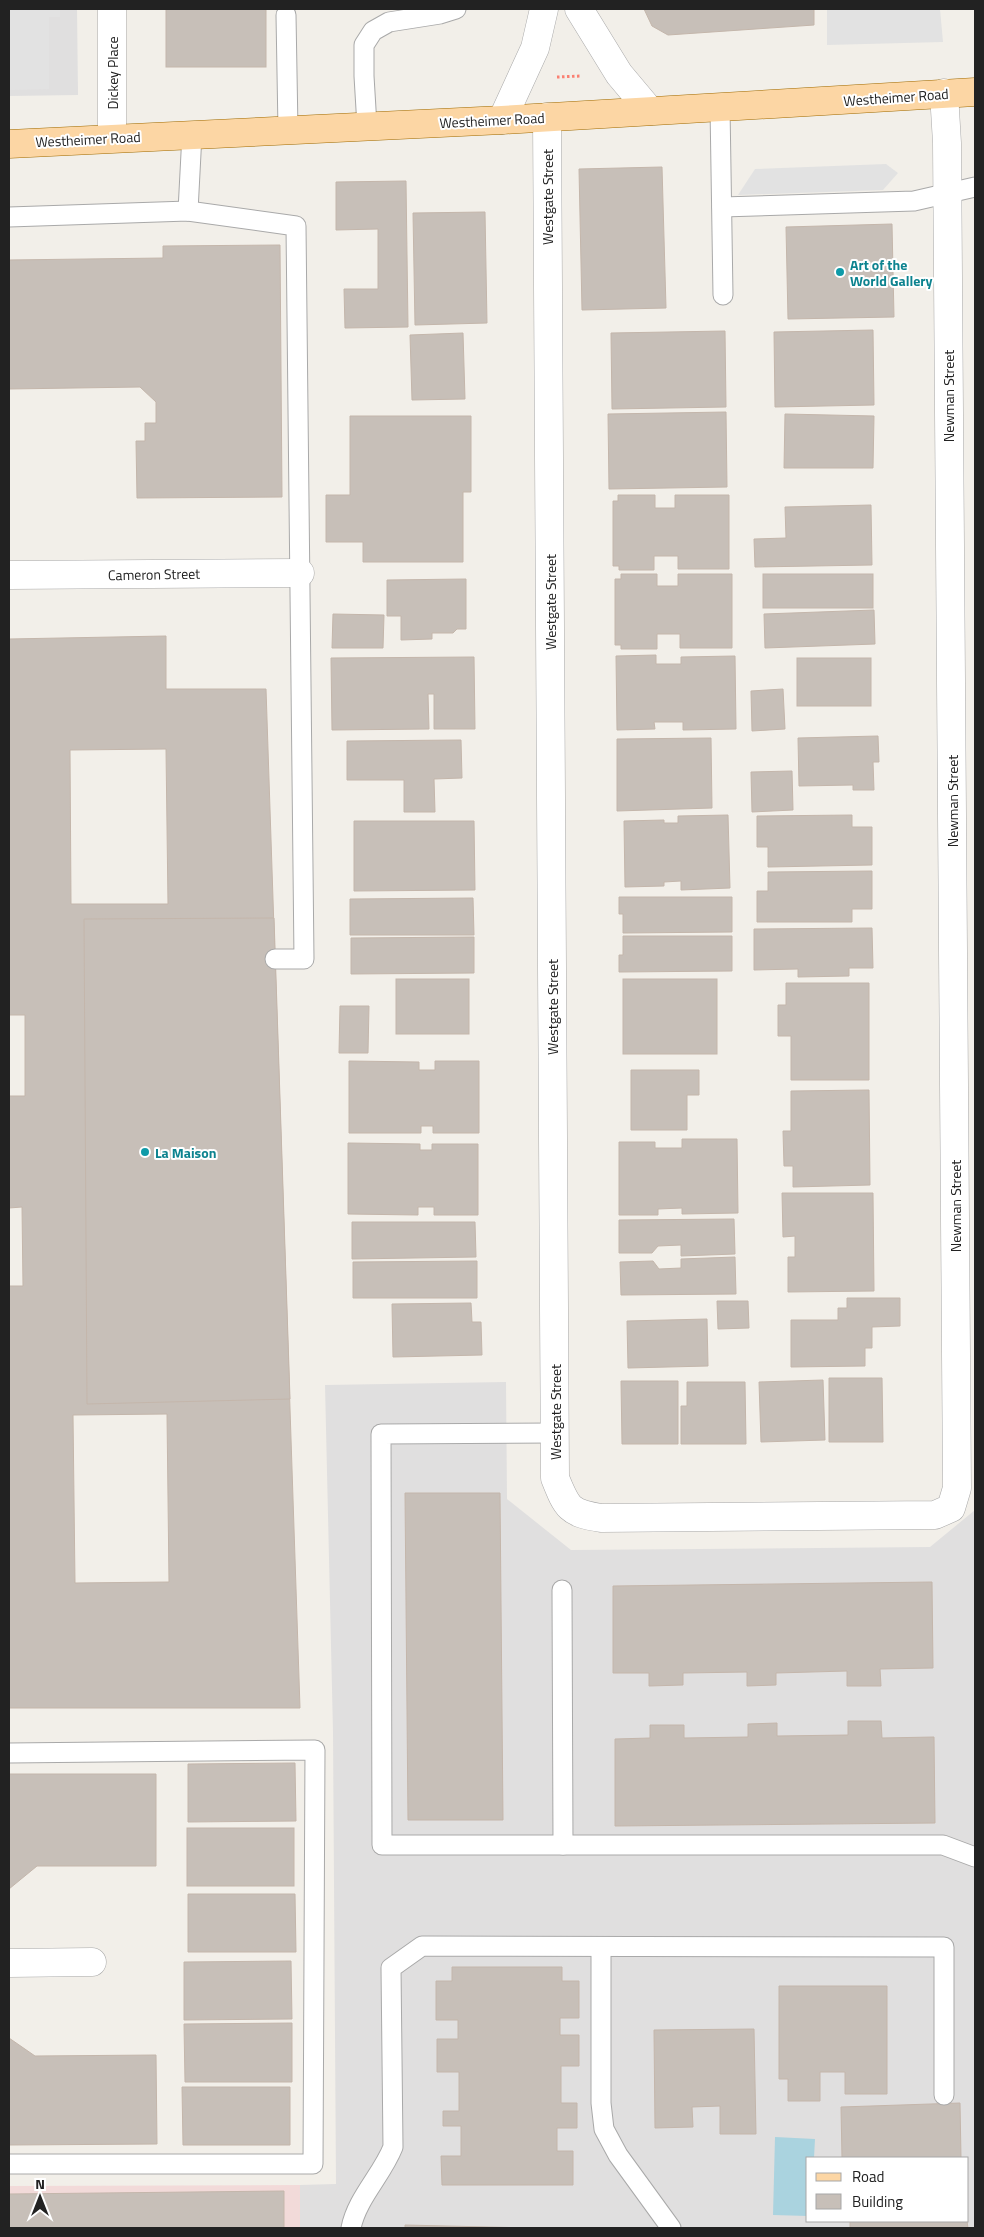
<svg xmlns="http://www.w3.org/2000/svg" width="984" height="2237" font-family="'Titillium Web',sans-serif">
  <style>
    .residential { fill: #e0dfdf; fill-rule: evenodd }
    .commercial { fill: #f2dad9 }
    .parking { fill: #e2e2e2 }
    .water { fill: #aad3df }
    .building { fill: #c7bfb8; stroke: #c4b6ab; fill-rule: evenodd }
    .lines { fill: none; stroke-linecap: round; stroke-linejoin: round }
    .service-casing { stroke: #a9a9a9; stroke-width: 21 }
    .minor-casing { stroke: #a9a9a9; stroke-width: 29 }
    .primary-casing { stroke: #a06b00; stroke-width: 29 }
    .path { stroke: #fa8072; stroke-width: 3; stroke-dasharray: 2.5 2.5; stroke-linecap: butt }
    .service { stroke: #fff; stroke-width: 19 }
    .minor { stroke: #fff; stroke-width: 28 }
    .primary { stroke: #fcd6a4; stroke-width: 28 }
    .culture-dot { fill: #0f9aa8; stroke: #fff; stroke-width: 2 }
    .labels { text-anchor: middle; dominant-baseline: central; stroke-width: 4; stroke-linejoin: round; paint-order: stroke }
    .street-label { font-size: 14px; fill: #222; stroke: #fff }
    .culture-label { font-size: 14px; font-weight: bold; fill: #0d838f; stroke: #fff; text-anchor: start }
  </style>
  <rect width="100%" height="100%" fill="#f2efe9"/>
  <!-- residential -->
  <g class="residential">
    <path d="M9,9H77L78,95L9,96Z"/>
    <path d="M506,1382L507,1499L571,1550L930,1547L975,1510V2228H300V2185L336,2184L333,1732L325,1385ZM808,2158H968V2221H808Z"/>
  </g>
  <!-- commercial -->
  <path class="commercial" d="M300,2185V2228H9V2186Z"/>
  <!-- parking -->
  <g class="parking">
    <path d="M9,9H60V17H49V89L9,90Z"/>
    <path d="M827,9H940L943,42L827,45Z"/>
    <path d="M886,164L898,173L883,190L738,195L755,169Z"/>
  </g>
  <!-- water -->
  <path class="water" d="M775,2137L815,2139L814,2158H808V2216L773,2215Z"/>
  <!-- building -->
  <g class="building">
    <rect x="166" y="9" width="100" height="58"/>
    <path d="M644,9H814V25L668,35L652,26Z"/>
    <path d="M662,167L666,308L582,310L579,169Z"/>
    <path d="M406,181L408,327L345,328L344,289H378V229L336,230V182Z"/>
    <path d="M485,212L487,323L415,325L413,213Z"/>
    <path d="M892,224L894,317L788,319L786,227Z"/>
    <path d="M280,245L282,497L137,498L136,441H145V423H156V402L140,387L9,389V260L163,258V246Z"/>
    <path d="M873,330L874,405L775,407L774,332Z"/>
    <path d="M725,331L726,407L612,409L611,333Z"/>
    <path d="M463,333L465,399L412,400L410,335Z"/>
    <path d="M726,412L727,487L609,489L608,414Z"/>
    <path d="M785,414L874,416L873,468H784Z"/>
    <path d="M350,416H471V492H463V562H363V542H326V495H350Z"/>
    <path d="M618,495H655V508H675V495H729V569H678V556H654V570H619V566H613V501H618Z"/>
    <path d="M871,505L872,565L755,567L754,539L786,538L785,507Z"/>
    <path d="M621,574H657V586H678V574H732V648H680V634H657V649H621V645H615V579H621Z"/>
    <rect x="763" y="574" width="110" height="34"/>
    <path d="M466,579V629H457L453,633H432V639L401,640V616H387V580Z"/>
    <path d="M874,610L875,644L765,648L764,614Z"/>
    <path d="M333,614L384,615L383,648H332Z"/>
    <path d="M166,636V689H266L300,1708H9V1286H23L22,1207L9,1208V1096H25V1015H9V639ZM166,749L168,904H71L70,750ZM167,1414L169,1582L75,1583L73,1415Z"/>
    <path d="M656,655V664H681V657L735,656L736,729L683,730V722H654L655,729L617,730L616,656Z"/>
    <path d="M474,657L475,729H434V694H428L429,729L332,730L331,658Z"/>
    <rect x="797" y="658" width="74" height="48"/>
    <path d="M783,689L785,729L752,731L751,691Z"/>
    <path d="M878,736L879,762H873L874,790H853V785L799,786L798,738Z"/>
    <path d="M711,738L712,808L617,811V739Z"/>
    <path d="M461,740L462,778L434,779L435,812H404V780H347V741Z"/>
    <path d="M792,771L793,810L752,812L751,772Z"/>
    <path d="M728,815L730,888L681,890V881L664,882V886L625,887L624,821L664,820V823H678V816Z"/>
    <path d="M852,815V827H872V865L768,867V847H757V816Z"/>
    <path d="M354,821H474L475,890L354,891Z"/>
    <path d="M872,871V909H852V922H757V891H768V872Z"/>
    <path d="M619,897H732V932L623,933V914H619Z"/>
    <path d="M473,898L474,935H350V899Z"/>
    <path d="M274,918L290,1399L87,1404L84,919Z"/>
    <path d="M872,928L873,968H849V976L798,977V969L754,970V929Z"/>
    <path d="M623,936H732V971L619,972V955H623Z"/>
    <path d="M474,937V973L351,974V938Z"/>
    <rect x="396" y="979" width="73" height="55"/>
    <rect x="623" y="979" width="94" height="75"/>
    <path d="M786,983H869V1080H791V1036H778V1005H786Z"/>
    <path d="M340,1006H369L368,1053H339Z"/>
    <path d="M349,1061L419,1062V1070H435V1061H479V1133H433V1126H421V1133H349Z"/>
    <path d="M631,1070H699V1095H687V1130H631Z"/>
    <path d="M869,1090L870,1185L793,1187V1166H784L783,1131H791V1091Z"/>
    <path d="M682,1139H737L738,1213L682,1214V1208L658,1209V1215H619V1142H655V1148H682Z"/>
    <path d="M348,1143L420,1144V1150H432V1144H478V1215H434V1207H418V1215L348,1214Z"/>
    <path d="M782,1193H873L874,1291L788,1292V1257H795V1236L783,1237Z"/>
    <path d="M734,1219L735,1254L681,1256V1245L658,1246L652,1253H619V1220Z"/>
    <path d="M352,1222H475L476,1257L352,1259Z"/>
    <path d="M735,1257L736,1294L621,1295L620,1262L653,1261L659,1269L681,1268V1259Z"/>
    <path d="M477,1261V1298H353V1262Z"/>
    <path d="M847,1298H900V1326L872,1327V1348H865V1366L791,1367V1320H838V1308H847Z"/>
    <path d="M717,1301H748L749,1328L718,1329Z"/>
    <path d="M471,1303L472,1322H481L482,1355L393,1357L392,1304Z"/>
    <path d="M707,1319L708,1366L628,1368L627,1321Z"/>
    <path d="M829,1378H882L883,1442H829Z"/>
    <path d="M823,1380L825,1440L761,1442L759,1382Z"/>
    <path d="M621,1381H678V1444H622Z"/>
    <path d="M687,1382H745L746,1444H681V1406H687Z"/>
    <path d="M405,1493H500L503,1820H408Z"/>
    <path d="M932,1582L933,1668L880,1669L881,1686H847V1671L776,1673V1685L747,1686V1672L683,1673V1685L649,1686V1673H613V1586Z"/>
    <path d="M848,1721H881L882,1738L934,1737L935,1823L615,1826V1739L650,1738V1725H684V1738L748,1737V1724L777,1723V1736L848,1735Z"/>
    <path d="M295,1763L296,1821L188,1822V1764Z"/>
    <path d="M9,1774H156V1866H37L9,1889Z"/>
    <rect x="187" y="1828" width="107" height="58"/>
    <path d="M188,1894H295L296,1952H188Z"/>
    <path d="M291,1961L292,2019L184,2020V1962Z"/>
    <path d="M452,1967H562V1981H579V2018H560V2035H579V2066H561V2103H577V2128H557V2151H573V2185H442L441,2156H461V2126H443V2111H459V2072H437V2039H458V2020H436V1981H452Z"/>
    <path d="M779,1986H887V2094H845V2072H820V2101H788V2079H779Z"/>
    <path d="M292,2023V2082H185L184,2024Z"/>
    <path d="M754,2029L756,2134H720V2106L692,2107L693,2127L655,2128L654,2030Z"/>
    <path d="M9,2038L35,2056L156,2055L157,2144L9,2145Z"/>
    <path d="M182,2087H290V2145H183Z"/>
    <path d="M960,2103L961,2158H842L841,2107Z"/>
    <path d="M284,2191V2228H9V2194Z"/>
    <path d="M850,2221H967L968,2228H850Z"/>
    <path d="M405,2225L531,2228H556H405Z"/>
  </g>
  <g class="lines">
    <defs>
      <g id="service">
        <path d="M286,15L288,130"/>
        <path d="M720,107L723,295"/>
        <path d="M367,126L364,76V45L373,31L389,22L440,14L456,9"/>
        <path d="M722,207L914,201L975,187"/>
        <path d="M188,211L192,134"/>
        <path d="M9,217L188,211L296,226L304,959H275"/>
        <path d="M555,1433L381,1434L382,1845H943L975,1857"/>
        <path d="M562,1590L563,1845"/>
        <path d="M9,1753L315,1750L313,2164H9"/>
        <path d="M601,1947V2103L604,2129L618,2155L671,2228"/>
        <path d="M351,2228C357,2198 382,2175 393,2147L391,1968L422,1946L944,1947V2095"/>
      </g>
      <g id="minor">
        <path d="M579,9L619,74L650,111"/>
        <path d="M547,117L555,1478C567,1508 569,1513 601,1518L935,1515L951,1508L957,1488L947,143L944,93"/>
        <path d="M502,120L535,48L544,9"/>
        <path d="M112,137V9"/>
        <path d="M9,575L300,573"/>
        <path d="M9,1963L92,1962"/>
      </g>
      <path id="primary" d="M9,144L502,120L975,92"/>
    </defs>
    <!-- service casing -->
    <use href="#service" class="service-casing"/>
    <!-- minor casing -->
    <use href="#minor" class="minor-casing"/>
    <!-- primary casing -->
    <use href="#primary" class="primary-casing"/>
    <!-- path -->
    <path class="path" d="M557,77L581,76"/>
    <!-- service -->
    <use href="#service" class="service"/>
    <!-- minor -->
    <use href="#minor" class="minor"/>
    <!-- primary -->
    <use href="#primary" class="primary"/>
  </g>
  <!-- markers -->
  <g class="culture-dot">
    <circle cx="840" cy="272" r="5"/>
    <circle cx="145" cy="1152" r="5"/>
  </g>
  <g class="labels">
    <!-- street labels -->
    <g class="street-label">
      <text transform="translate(112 73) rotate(-90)">Dickey Place</text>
      <text transform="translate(896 97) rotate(-4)">Westheimer Road</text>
      <text transform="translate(492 120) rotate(-3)">Westheimer Road</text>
      <text transform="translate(88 139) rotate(-3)">Westheimer Road</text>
      <text transform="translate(547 197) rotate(-90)">Westgate Street</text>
      <text transform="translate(948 396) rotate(-90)">Newman Street</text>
      <text transform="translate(154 574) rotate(-1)">Cameron Street</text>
      <text transform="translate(550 602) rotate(-90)">Westgate Street</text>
      <text transform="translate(952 801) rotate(-90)">Newman Street</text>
      <text transform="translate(552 1007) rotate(-90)">Westgate Street</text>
      <text transform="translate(955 1206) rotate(-90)">Newman Street</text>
      <text transform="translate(555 1412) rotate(-90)">Westgate Street</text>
    </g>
    <!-- culture labels -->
    <g class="culture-label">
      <text x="850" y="264">Art of the<tspan x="850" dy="16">World Gallery</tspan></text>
      <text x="155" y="1152">La Maison</text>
    </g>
  </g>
  <!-- border -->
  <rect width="984" height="2237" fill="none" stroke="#222222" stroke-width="20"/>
  <!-- legend -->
  <rect x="806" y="2157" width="162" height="65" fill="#ffffff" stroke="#a7a7a7"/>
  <rect x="816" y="2173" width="25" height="8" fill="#fcd6a4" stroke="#a7a7a7"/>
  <text x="852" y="2182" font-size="15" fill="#222222">Road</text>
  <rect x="816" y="2194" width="25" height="15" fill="#c7bfb8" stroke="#a7a7a7"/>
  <text x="852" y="2207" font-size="15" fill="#222222">Building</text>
  <!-- north arrow -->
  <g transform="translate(40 2197)" stroke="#ffffff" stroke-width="4" paint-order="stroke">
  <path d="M0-4L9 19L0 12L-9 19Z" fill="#222222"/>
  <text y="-8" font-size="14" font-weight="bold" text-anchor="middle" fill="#222222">N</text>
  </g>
</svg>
